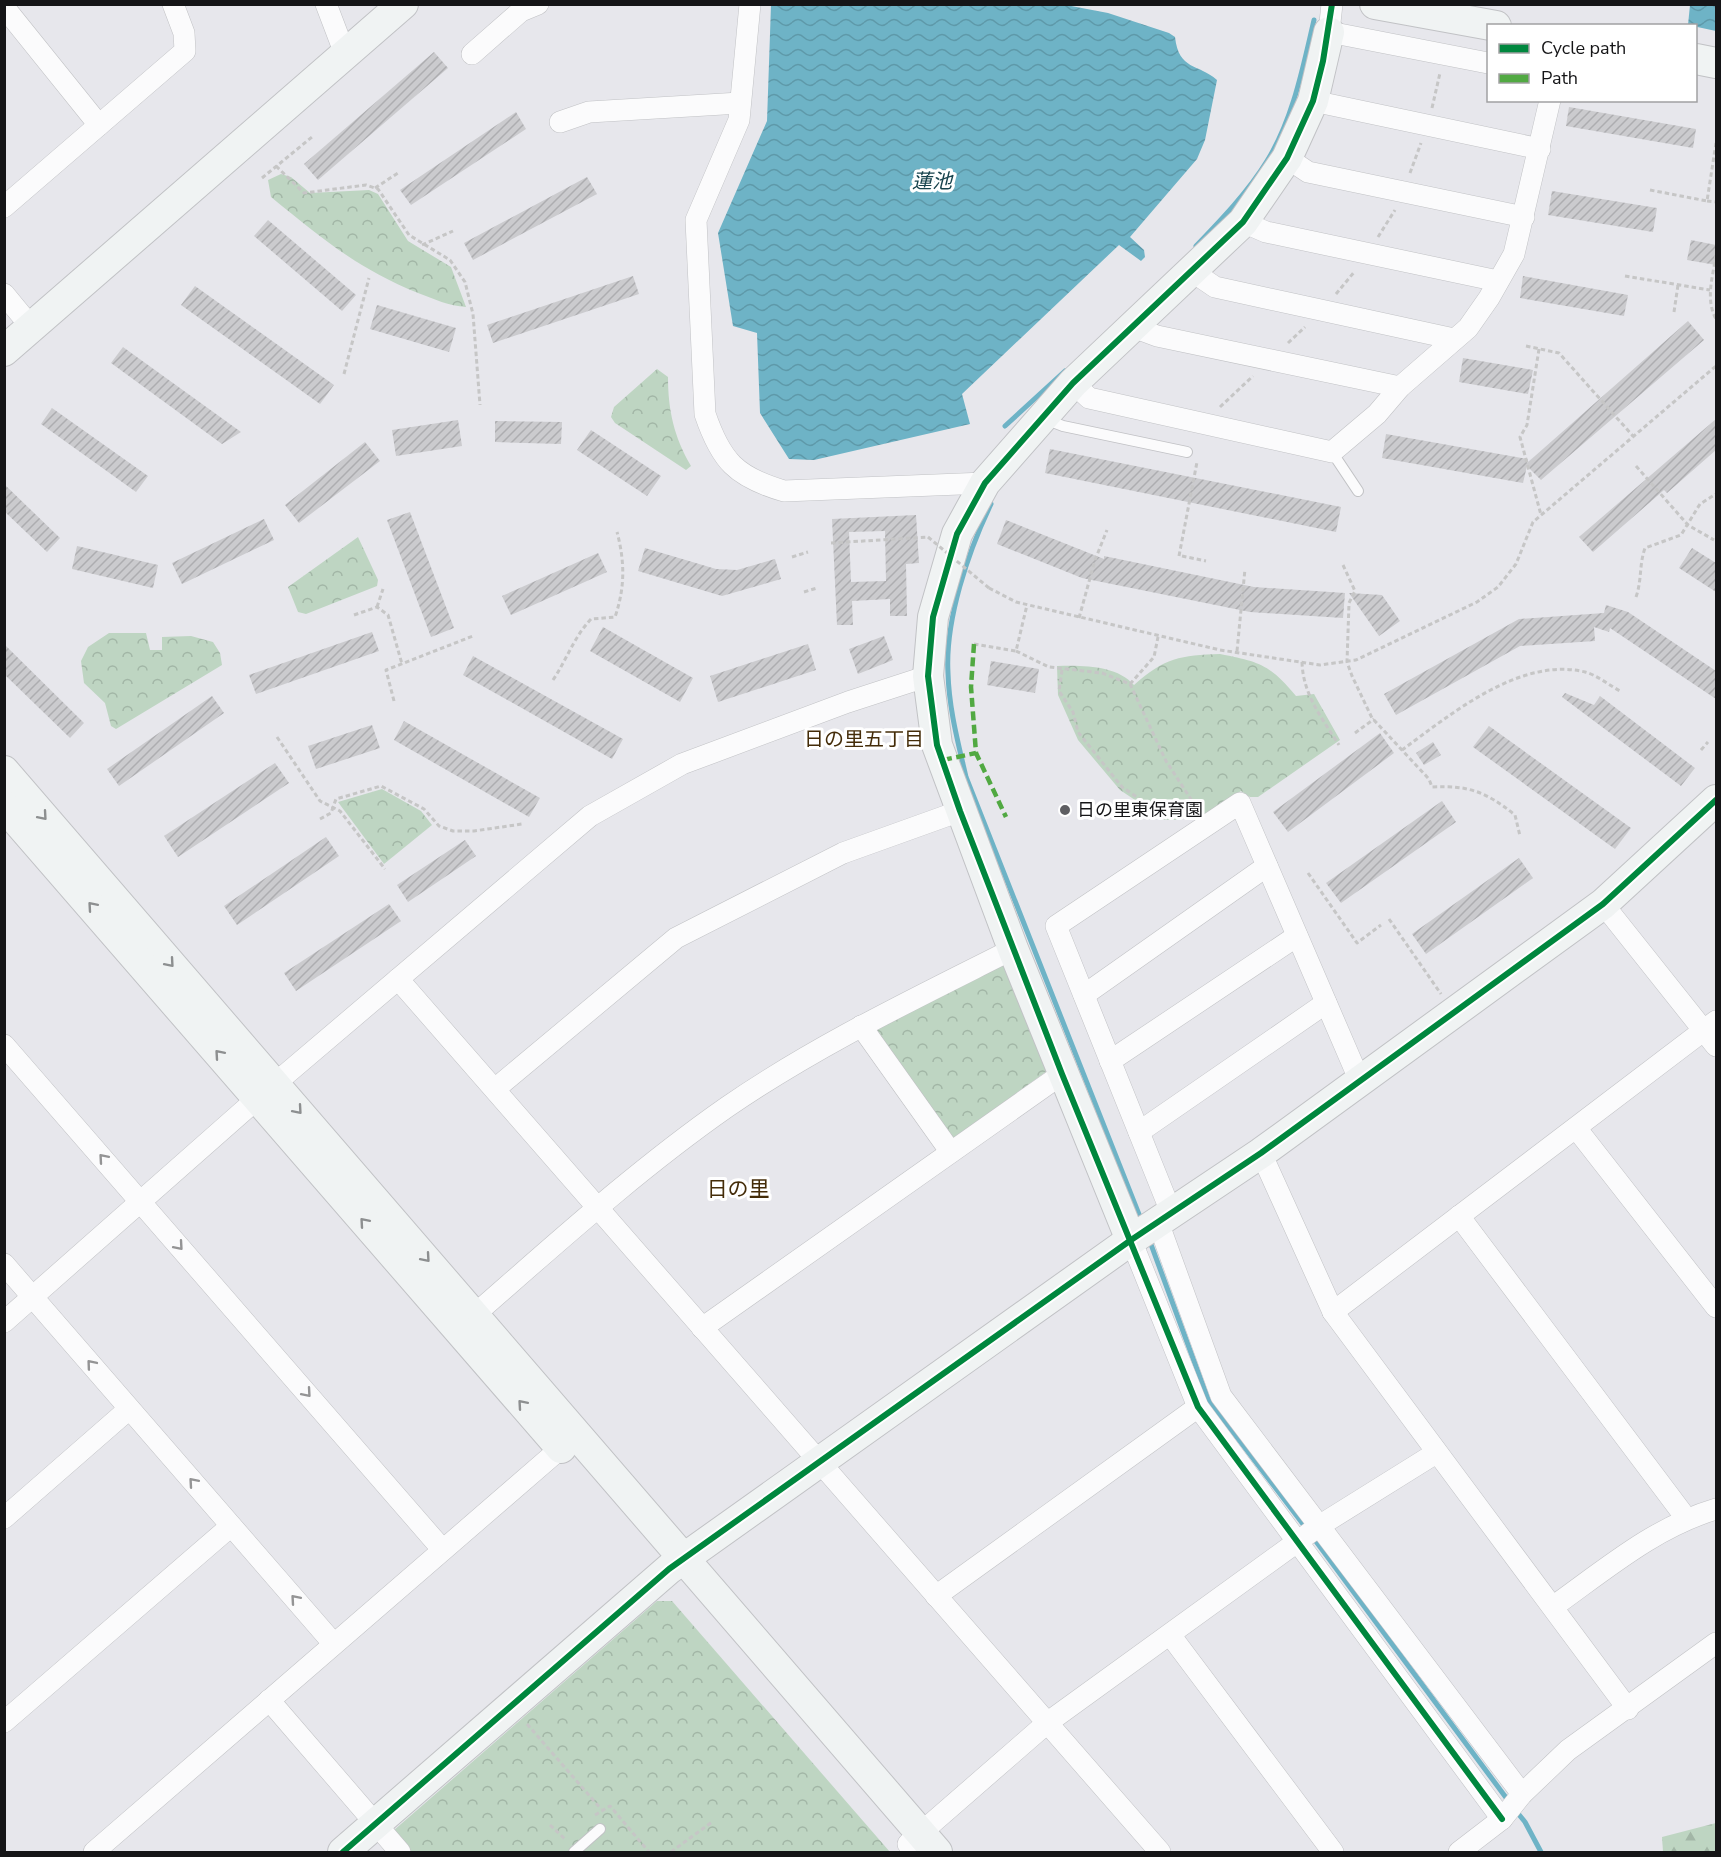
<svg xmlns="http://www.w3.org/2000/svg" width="1721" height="1857" font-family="'Nunito Sans','Noto Sans JP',sans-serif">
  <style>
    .forest { fill: url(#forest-firs) }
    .park { fill: url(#park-crowns) }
    .water { fill: url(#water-waves) }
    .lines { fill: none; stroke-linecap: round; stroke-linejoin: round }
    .stream { stroke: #6eb3c6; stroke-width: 5 }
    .building { fill: url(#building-hatch); fill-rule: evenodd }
    .lane-casing { stroke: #c1c2c5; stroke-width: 12 }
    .street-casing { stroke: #c1c2c5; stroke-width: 22 }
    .secondary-casing { stroke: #c1c2c5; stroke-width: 32 }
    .path { stroke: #c6c6c6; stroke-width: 3; stroke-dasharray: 4.5 3; stroke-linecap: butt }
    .lane { stroke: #fbfbfc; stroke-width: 10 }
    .street { stroke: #fbfbfc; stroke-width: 21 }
    .secondary { stroke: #f0f3f3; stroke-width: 30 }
    .path-bridge { stroke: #c6c6c6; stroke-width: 3; stroke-dasharray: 4.5 3; stroke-linecap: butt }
    .quiet { stroke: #51a942; stroke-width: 4.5; stroke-dasharray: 9 4.5; stroke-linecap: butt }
    .cycleway-casing { stroke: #fff; stroke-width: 10 }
    .cycleway { stroke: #00873e; stroke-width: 6 }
    .oneway { stroke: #8d8f90 }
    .oneway2 { stroke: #949495 }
    .poi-dot { fill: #5e5e62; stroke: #fff; stroke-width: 2 }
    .labels { text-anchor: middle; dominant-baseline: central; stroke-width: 6; stroke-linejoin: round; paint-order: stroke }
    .poi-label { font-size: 18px; fill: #151517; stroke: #fff; text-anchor: start }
    .water-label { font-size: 20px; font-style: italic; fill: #17434d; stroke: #fff }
    .neighbourhood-label { font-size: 20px; fill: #442c09; stroke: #fff }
    .quarter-label { font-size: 21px; fill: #442c09; stroke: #fff }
  </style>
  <defs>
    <pattern id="forest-firs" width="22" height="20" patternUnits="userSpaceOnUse" patternTransform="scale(1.5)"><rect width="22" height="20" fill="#bed5c2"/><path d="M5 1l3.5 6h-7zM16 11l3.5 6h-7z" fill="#a2b6a6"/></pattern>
    <pattern id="park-crowns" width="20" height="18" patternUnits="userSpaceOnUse" patternTransform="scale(1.5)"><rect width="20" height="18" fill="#bed5c2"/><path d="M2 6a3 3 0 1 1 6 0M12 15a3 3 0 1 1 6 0" fill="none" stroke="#a2b6a6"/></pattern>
    <pattern id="water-waves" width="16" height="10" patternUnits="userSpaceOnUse" patternTransform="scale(1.5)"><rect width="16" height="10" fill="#6eb3c6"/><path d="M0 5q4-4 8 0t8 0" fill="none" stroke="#5e99a9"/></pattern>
    <pattern id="building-hatch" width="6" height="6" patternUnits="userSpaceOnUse" patternTransform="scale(1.5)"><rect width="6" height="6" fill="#cbcbce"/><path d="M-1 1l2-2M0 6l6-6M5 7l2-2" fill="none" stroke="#adadb0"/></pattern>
  </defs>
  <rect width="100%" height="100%" fill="#e7e7ec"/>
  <!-- forest -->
  <path class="forest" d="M1716,1823V1852H1663L1662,1837Z"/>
  <!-- park -->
  <g class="park">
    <path d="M281,174L291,177L310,193L369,190L378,194L408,241L451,267L466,307C449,306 434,299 418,293C358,269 320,237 271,197L268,180Z"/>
    <path d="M657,369L668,377C668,410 674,437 691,466L686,470L615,423L611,417L614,407Z"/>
    <path d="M358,537L378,580L377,586L306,614L298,612L288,587Z"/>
    <path d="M109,633H146L150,650H162V637L191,636L213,642L220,653L222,665L116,729L111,726L105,703L84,683L81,661L88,647Z"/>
    <path d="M1220,654C1260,662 1269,664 1296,696L1314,694L1340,740L1258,797H1250L1241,791L1199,820L1193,813L1179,820H1165L1120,790L1078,740L1058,695L1057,666C1081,665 1117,665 1134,685C1164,658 1181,655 1220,654Z"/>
    <path d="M382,789L421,811L432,825L384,864L338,802Z"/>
    <path d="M999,963L1009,965L1047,1071L956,1137L947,1138L876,1039L877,1028Z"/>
    <path d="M657,1601H672L890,1852H412L393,1831Z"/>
  </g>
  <!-- water -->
  <g class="water">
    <path d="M771,5H1066L1108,13L1169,33L1175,37C1179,71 1198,63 1217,80L1205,140L1197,159L1130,237L1144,250L1145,257L1141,261L1119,245L962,394L970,424L814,460L789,459L760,413L757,333L733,326L718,233L767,121Z"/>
    <path d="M1690,5H1716V31L1688,25Z"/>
  </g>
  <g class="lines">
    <!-- stream -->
    <g class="stream">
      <path d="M1196,246C1221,220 1248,192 1267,161C1293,119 1303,67 1314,20"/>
      <path d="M1005,426L1065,371"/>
      <path d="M991,504C968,552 945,620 948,673C949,709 958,742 966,777L1142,1222"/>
      <path d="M1149,1239L1208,1399L1306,1528"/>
      <path d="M1312,1536L1510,1803"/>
      <path d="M1516,1811L1525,1822L1541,1852"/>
    </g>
  </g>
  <!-- building -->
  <g class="building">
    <path d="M434,52L448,68L318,180L304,164Z"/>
    <path d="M1569,107L1696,129L1693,148L1566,126Z"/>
    <path d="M516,112L526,129L411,205L400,190Z"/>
    <path d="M587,177L597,194L473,260L464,243Z"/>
    <path d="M1552,191L1657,208L1653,232L1548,215Z"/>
    <path d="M268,220L356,295L342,311L254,236Z"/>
    <path d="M1691,240L1716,245V265L1687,260Z"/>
    <path d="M633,276L639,294L493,343L487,325Z"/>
    <path d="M1523,276L1628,295L1624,316L1520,298Z"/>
    <path d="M195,286L334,385L320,404L181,305Z"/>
    <path d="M377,305L456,328L449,352L370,329Z"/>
    <path d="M1688,321L1704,340L1541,480L1527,466L1523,483L1382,458L1386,434L1528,459L1527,463Z"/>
    <path d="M123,347L241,432L222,444L111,363Z"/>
    <path d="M1463,358L1533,370L1528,394L1459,382Z"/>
    <path d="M52,408L148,476L136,492L41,424Z"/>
    <path d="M1716,419V450L1667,493L1664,490L1593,552L1579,537Z"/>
    <path d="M458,420L462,446L396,456L392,430Z"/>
    <path d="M495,421L562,422L561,444L495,442Z"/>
    <path d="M591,430L661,476L647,496L577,450Z"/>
    <path d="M365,442L380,461L299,523L285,505Z"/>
    <path d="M1050,449L1341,507L1336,532L1045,473Z"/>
    <path d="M4,484L60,538L47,552L4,511Z"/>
    <path d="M410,512L454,628L431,637L387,520Z"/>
    <path d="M916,515L919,563L906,564L907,616H890V599L852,601L853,625H837L832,519ZM885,531L886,581L851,582L849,532Z"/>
    <path d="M264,519L274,540L182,584L172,563Z"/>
    <path d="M1006,520L1104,559V556L1254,587L1345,593L1343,618L1250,612L1082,578L997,544Z"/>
    <path d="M77,546L158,565L153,588L72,569Z"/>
    <path d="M645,548L716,569L737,570L775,559L781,579L722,596L638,571Z"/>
    <path d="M1692,548L1716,563V592L1679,568Z"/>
    <path d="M598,553L607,572L511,615L502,596Z"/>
    <path d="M1349,593L1382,595L1400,621L1379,636Z"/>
    <path d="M1606,605L1628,612L1716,671V699L1610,628L1609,632L1594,627L1595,641L1520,646L1396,715L1384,694L1519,619L1604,613Z"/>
    <path d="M603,627L693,678L680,702L590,651Z"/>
    <path d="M372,632L379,651L256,694L249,675Z"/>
    <path d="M884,636L893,660L858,674L849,649Z"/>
    <path d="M4,644L84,723L70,738L4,674Z"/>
    <path d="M808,644L816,670L718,702L710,676Z"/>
    <path d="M473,656L623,739L612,759L463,675Z"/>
    <path d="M991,661L1039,669L1035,693L987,685Z"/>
    <path d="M1565,693L1594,705L1600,696L1695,768L1681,786L1562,697Z"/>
    <path d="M212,696L224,713L119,786L107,769Z"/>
    <path d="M404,721L540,798L529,817L394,740Z"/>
    <path d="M372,725L380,748L316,769L308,746Z"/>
    <path d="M1489,726L1631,828L1615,849L1473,747Z"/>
    <path d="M1380,733L1394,753L1288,832L1273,812Z"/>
    <path d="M1433,742L1441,755L1424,765L1416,753Z"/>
    <path d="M275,763L289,783L178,857L164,836Z"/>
    <path d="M1442,801L1456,822L1341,903L1326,883Z"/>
    <path d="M326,837L339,856L237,925L224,906Z"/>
    <path d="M465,840L476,856L408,902L397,885Z"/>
    <path d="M1519,858L1533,878L1426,954L1412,934Z"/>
    <path d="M389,904L401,921L296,991L284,973Z"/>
  </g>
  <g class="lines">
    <defs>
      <g id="lane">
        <path d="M1045,419L1063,426L1187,452"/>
        <path d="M1332,452L1358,491"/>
        <path d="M574,1852L600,1829"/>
      </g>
      <g id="street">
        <path d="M326,4L345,54"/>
        <path d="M750,4L739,120L696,220L705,414C721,461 736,477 784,491L985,483"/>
        <path d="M1332,4L1329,32L1488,63"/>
        <path d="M4,7L99,125"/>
        <path d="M472,54L521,11L538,4"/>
        <path d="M1313,101L1540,149"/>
        <path d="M560,122L589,112L740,103"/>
        <path d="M1287,158L1308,172L1524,217"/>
        <path d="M4,207L185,51L184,33L173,4"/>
        <path d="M1243,222L1266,232L1498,281"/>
        <path d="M1193,272L1215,287L1454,339"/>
        <path d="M4,294L32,328"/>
        <path d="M1133,327L1157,336L1400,387"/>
        <path d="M1073,383L1089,398L1332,452L1377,414L1400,387L1468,328L1489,298L1514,254L1550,100"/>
        <path d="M1603,904L1716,1046"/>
        <path d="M398,979L1160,1852"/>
        <path d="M1084,995L1267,866"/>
        <path d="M861,1026L950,1151"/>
        <path d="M4,1045L442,1549"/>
        <path d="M1110,1061L1297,936"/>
        <path d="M495,1089L676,938L843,853L960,811"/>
        <path d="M1576,1128L1716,1307"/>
        <path d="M1139,1132L1326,1003"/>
        <path d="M1261,1153L1333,1312L1628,1709"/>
        <path d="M1171,1212L1056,926L1240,803L1359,1079"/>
        <path d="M1459,1216L1686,1518"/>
        <path d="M1158,1222L1221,1396L1522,1794"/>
        <path d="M1131,1240L1198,1407L1502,1819"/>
        <path d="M4,1264L333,1643"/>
        <path d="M1333,1312L1716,1021"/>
        <path d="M4,1322L258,1098L590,816L682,764L848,702L928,676"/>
        <path d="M465,1323C550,1249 634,1172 727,1107C817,1045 916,998 1013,949"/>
        <path d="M702,1328L1062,1074"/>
        <path d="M4,1518L129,1409"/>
        <path d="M936,1596L1198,1407"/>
        <path d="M1554,1606C1606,1569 1655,1527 1716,1509"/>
        <path d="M1171,1636L1333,1852"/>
        <path d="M269,1700L400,1852"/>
        <path d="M4,1722L231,1526"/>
        <path d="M908,1844L1047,1723L1319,1526L1436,1453"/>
        <path d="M94,1852L561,1448"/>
        <path d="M1459,1852L1502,1819L1522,1794L1568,1750L1716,1643"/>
      </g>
      <g id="secondary">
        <path d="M1375,4L1496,26"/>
        <path d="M1696,59L1716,63"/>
        <path d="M4,351L403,4"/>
        <path d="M4,771L937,1852"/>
        <path d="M4,806L561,1448"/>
        <path d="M1131,1240L1013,949L937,745L928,676L933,617L957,534L985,483L1073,383L1243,222L1287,158L1313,101L1329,32"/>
        <path d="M343,1852L669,1569L1131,1240L1261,1153L1603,904L1716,800"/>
      </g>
    </defs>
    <!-- lane casing -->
    <use href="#lane" class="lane-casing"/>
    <!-- street casing -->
    <use href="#street" class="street-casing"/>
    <!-- secondary casing -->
    <use href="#secondary" class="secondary-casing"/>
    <!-- path -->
    <g class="path">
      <path d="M1432,108L1440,73"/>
      <path d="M276,166L304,193L366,185L378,189L409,235L450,260L465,282L473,314L480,405"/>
      <path d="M1410,173L1421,143"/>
      <path d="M262,178L312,137"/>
      <path d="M375,188L398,173"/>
      <path d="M1650,190L1707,201L1716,143"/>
      <path d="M1707,201L1716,202"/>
      <path d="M1378,237L1395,210"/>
      <path d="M422,245L453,231"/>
      <path d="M1716,255C1713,276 1705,299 1716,319"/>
      <path d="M1625,276L1710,290"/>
      <path d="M1336,294L1355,271"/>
      <path d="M1674,312L1678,285"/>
      <path d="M1288,343L1305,327"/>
      <path d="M1526,346L1559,353L1633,436"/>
      <path d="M1539,349L1527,425L1520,437L1541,515"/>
      <path d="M344,374L369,278"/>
      <path d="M1220,407L1253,376"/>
      <path d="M1636,466L1688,525L1714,540"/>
      <path d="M831,543L928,537"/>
      <path d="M1179,556L1197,462"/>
      <path d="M1182,556L1206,561"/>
      <path d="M792,557L808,552"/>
      <path d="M1343,565L1355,591L1349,603L1347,662L1352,676L1372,718L1429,779L1432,787C1469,785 1486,792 1515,815L1520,836"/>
      <path d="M989,588L1016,602L1220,650L1320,665L1356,660L1477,602L1498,587L1516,564L1533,522L1716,366"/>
      <path d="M804,592L817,588"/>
      <path d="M1636,597C1642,580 1639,565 1645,548L1681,535L1700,504L1716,494"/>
      <path d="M377,607L383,589"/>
      <path d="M354,615L377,607L388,615L402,664"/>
      <path d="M1079,618L1095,560L1107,530"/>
      <path d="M974,644L1016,651L1027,605"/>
      <path d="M1016,651L1049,667L1102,673L1130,684L1166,761L1198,810"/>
      <path d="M1237,651L1245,569"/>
      <path d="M1302,662C1303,695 1322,718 1339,745"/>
      <path d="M1062,670L1059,691L1073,712L1078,732L1122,787L1166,817H1180L1195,805"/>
      <path d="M553,680C567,659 574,637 591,619L615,617C625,588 625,562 617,532"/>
      <path d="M1130,684L1154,657L1158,637"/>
      <path d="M394,701L386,670L473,636"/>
      <path d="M1355,733L1374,719"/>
      <path d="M277,737L320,801L340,811L385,869"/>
      <path d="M1402,750C1450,715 1520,656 1585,672C1597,675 1610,686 1622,692"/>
      <path d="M1701,750L1708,742"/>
      <path d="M320,819L331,813L336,799L381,786L424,809L439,826L453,831H474L522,824"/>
      <path d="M1308,873L1357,943L1381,925"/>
      <path d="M1389,919L1441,994"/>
      <path d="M527,1724L601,1809"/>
      <path d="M595,1815L610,1806L649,1852"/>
      <path d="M550,1825L566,1840"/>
      <path d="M671,1852L712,1822"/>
    </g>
    <!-- lane -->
    <use href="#lane" class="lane"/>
    <!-- street -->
    <use href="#street" class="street"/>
    <!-- secondary -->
    <use href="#secondary" class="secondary"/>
    <!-- path-bridge -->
    <path class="path-bridge" d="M928,537L989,588"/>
    <!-- quiet -->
    <g class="quiet">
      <path d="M974,644L971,687L976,753L1006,817"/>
      <path d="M943,760L976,753"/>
    </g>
    <defs>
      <g id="cycleway">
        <path d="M1332,4L1323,61L1313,101L1287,158L1243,222L1073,383L985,483L957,534L933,617L928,676L937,745L960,811L1062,1074L1198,1407L1502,1819"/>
        <path d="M343,1852L669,1569L1131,1240L1261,1153L1603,904L1716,800"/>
      </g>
    </defs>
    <!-- cycleway casing -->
    <use href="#cycleway" class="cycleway-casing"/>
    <!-- cycleway -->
    <use href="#cycleway" class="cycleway"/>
  </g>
  <!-- one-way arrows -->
  <defs><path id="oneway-chevron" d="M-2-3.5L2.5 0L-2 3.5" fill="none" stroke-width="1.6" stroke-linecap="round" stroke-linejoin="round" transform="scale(1.5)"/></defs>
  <g class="oneway">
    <use href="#oneway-chevron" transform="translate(43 816) rotate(49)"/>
    <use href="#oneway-chevron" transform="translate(92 906) rotate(-131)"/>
    <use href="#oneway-chevron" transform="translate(170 963) rotate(49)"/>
    <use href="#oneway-chevron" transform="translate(219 1054) rotate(-131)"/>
    <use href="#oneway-chevron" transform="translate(298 1110) rotate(49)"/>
    <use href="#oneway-chevron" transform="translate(364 1222) rotate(-131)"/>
    <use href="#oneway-chevron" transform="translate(426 1258) rotate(49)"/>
    <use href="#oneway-chevron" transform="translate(522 1404) rotate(-131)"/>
  </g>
  <g class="oneway2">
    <use href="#oneway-chevron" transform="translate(103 1158) rotate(-131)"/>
    <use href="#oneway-chevron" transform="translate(179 1246) rotate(49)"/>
    <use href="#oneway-chevron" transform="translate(91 1364) rotate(-130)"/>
    <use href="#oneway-chevron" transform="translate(307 1393) rotate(49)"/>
    <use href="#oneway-chevron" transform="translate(193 1482) rotate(-131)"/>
    <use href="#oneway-chevron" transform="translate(295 1599) rotate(-131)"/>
  </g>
  <!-- markers -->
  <circle class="poi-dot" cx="1065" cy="810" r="6"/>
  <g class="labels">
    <!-- poi labels -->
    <g class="poi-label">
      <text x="1077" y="810">日の里東保育園</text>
    </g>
    <!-- water labels -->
    <g class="water-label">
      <text x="932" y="181">蓮池</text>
    </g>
    <!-- neighbourhood labels -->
    <g class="neighbourhood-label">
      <text x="864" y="739">日の里五丁目</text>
    </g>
    <!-- quarter labels -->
    <g class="quarter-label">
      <text x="738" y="1189">日の里</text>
    </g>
  </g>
  <!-- border -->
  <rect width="1721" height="1857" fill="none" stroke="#151517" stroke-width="12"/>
  <!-- legend -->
  <rect x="1487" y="24" width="210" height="78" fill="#ffffff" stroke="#a1a1a2" stroke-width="1.5"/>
  <rect x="1499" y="44" width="30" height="9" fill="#00873e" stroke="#a1a1a2" stroke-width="1.5"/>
  <text x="1541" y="54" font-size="18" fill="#151517">Cycle path</text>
  <rect x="1499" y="74" width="30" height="9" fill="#51a942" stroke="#a1a1a2" stroke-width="1.5"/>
  <text x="1541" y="84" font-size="18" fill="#151517">Path</text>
</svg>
